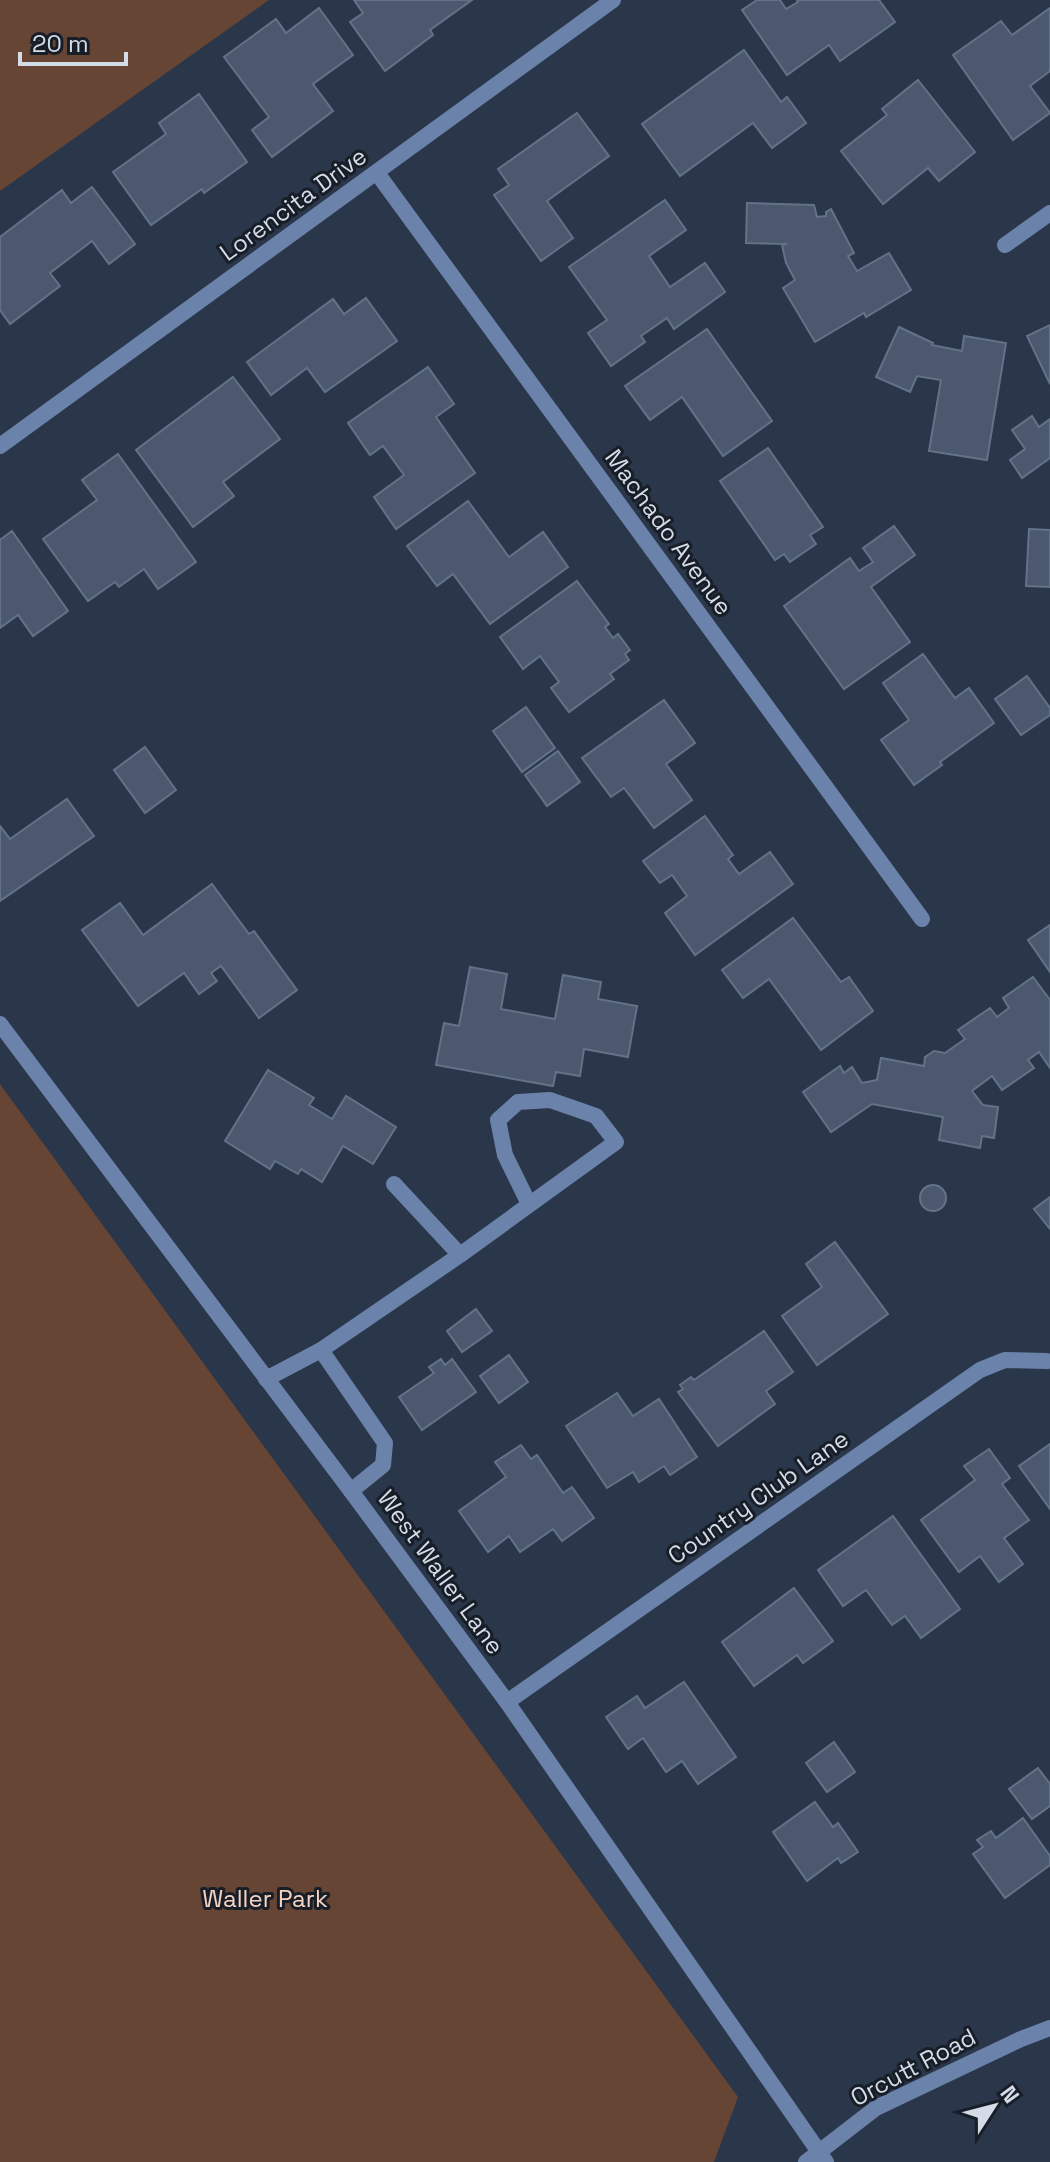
<svg xmlns="http://www.w3.org/2000/svg" width="1050" height="2162" font-family="'Space Grotesk',sans-serif">
  <style>
    .green { fill: #664534 }
    .building { fill: #4b586e; stroke: #647288; stroke-width: 2 }
    .lines { fill: none; stroke-linecap: round; stroke-linejoin: round }
    .service { stroke: #6b83aa; stroke-width: 16 }
    .minor { stroke: #6b83aa; stroke-width: 16 }
    .labels { text-anchor: middle; dominant-baseline: central; stroke-width: 6; stroke-linejoin: round; paint-order: stroke }
    .street-label { font-size: 24px; fill: #d4dce8; stroke: #181e27 }
    .park-label { font-size: 24px; fill: #f6d3c1; stroke: #181e27 }
  </style>
  <rect width="100%" height="100%" fill="#2a364a"/>
  <!-- green -->
  <g class="green">
    <path d="M0,0H269L0,191Z"/>
    <path d="M0,1084L738,2097L714,2162H0Z"/>
  </g>
  <!-- building -->
  <g class="building">
    <path d="M354,0H472L430,30L433,35L385,71L350,22L363,13Z"/>
    <path d="M757,0H780L786,9L798,2L797,0H879L895,22L840,61L829,45L787,75L742,10Z"/>
    <path d="M319,8L353,55L313,84L333,111L272,157L252,130L269,117L224,57L276,19L286,33Z"/>
    <path d="M1050,8V71L1030,86L1050,113L1013,140L953,55L1001,21L1012,35Z"/>
    <path d="M744,50L781,102L787,97L806,123L772,148L753,123L680,176L642,124Z"/>
    <path d="M918,80L975,152L939,181L928,168L883,204L841,151L887,115L882,109Z"/>
    <path d="M199,94L247,162L204,193L202,189L151,225L113,172L166,134L159,123Z"/>
    <path d="M577,113L609,156L547,201L573,238L541,261L494,195L509,185L498,169Z"/>
    <path d="M92,187L135,244L109,264L92,241L50,273L60,286L10,324L0,310V237L62,190L71,203Z"/>
    <path d="M665,200L686,230L649,256L670,287L705,263L725,292L674,329L667,318L641,336L645,342L611,366L588,333L607,320L569,267Z"/>
    <path d="M747,203L814,205L817,217L826,216V212L831,209L854,253L848,256L857,271L889,253L911,290L866,317L864,313L815,342L783,288L795,280L786,263L782,245L787,244L746,243Z"/>
    <path d="M366,298L397,341L325,392L307,368L271,395L247,362L333,299L344,314Z"/>
    <path d="M1050,325V384L1027,336Z"/>
    <path d="M899,327L933,343L932,345L962,351L964,336L1006,343L987,460L929,451L941,380L917,376L910,392L876,377Z"/>
    <path d="M707,329L772,421L723,456L682,397L650,420L625,386Z"/>
    <path d="M428,367L454,404L436,417L475,473L396,529L374,497L404,475L383,446L370,455L348,423Z"/>
    <path d="M233,377L280,439L223,482L234,496L193,527L136,450Z"/>
    <path d="M1032,416L1039,427L1050,419V458L1022,478L1010,460L1025,449L1012,430Z"/>
    <path d="M768,448L823,527L810,535L816,544L790,562L784,554L775,560L720,481Z"/>
    <path d="M118,454L196,562L158,589L144,569L119,587L115,582L88,601L43,539L97,500L82,480Z"/>
    <path d="M468,501L509,557L543,532L568,567L490,624L453,574L437,586L407,546Z"/>
    <path d="M894,526L915,555L871,587L910,642L844,689L784,606L850,558L859,571L873,562L863,548Z"/>
    <path d="M1029,529L1050,530V587L1026,586Z"/>
    <path d="M12,531L68,611L33,636L18,615L0,628V540Z"/>
    <path d="M577,581L609,624L605,627L613,638L618,634L630,650L625,654L629,660L610,674L614,679L569,712L551,688L559,682L540,656L523,669L500,637Z"/>
    <path d="M923,654L955,698L969,688L994,723L940,762L942,765L914,785L881,740L909,720L883,683Z"/>
    <path d="M1027,676L1050,708V715L1021,735L995,699Z"/>
    <path d="M664,700L695,743L666,764L692,800L654,828L624,788L611,797L582,758Z"/>
    <path d="M526,707L555,748L522,772L493,731Z"/>
    <path d="M145,747L176,790L145,813L114,770Z"/>
    <path d="M558,751L580,782L547,806L525,775Z"/>
    <path d="M67,799L94,836L0,901V826L10,839Z"/>
    <path d="M705,816L733,855L728,859L739,874L770,852L793,884L695,955L665,913L687,896L672,875L660,883L643,861Z"/>
    <path d="M212,884L249,934L254,931L297,990L259,1018L221,966L211,973L217,981L199,994L184,973L138,1006L82,930L120,903L143,935Z"/>
    <path d="M793,918L841,982L849,977L873,1011L821,1050L769,979L743,998L722,970Z"/>
    <path d="M1050,925V972L1028,940Z"/>
    <path d="M470,967L507,974L501,1009L555,1019L563,975L601,982L598,999L637,1006L628,1057L584,1049L580,1076L556,1072L553,1086L436,1065L444,1023L459,1026Z"/>
    <path d="M1033,977L1050,1000V1068L1039,1052L1028,1060L1034,1068L1002,1090L992,1076L972,1091L983,1105L998,1107L994,1138L982,1136L980,1148L939,1140L943,1117L872,1104L831,1132L803,1092L840,1066L844,1073L852,1067L862,1083L877,1080L881,1058L924,1066L925,1057L934,1051L945,1053L965,1039L958,1030L990,1008L997,1017L1009,1008L1003,998Z"/>
    <path d="M268,1070L314,1098L309,1105L332,1119L346,1096L396,1127L373,1164L343,1146L322,1182L301,1169L298,1174L275,1161L270,1169L225,1141Z"/>
    <circle cx="933" cy="1198" r="13"/>
    <path d="M1050,1197V1229L1034,1209Z"/>
    <path d="M835,1242L888,1314L817,1365L782,1316L822,1287L806,1264Z"/>
    <path d="M476,1309L492,1331L462,1352L447,1331Z"/>
    <path d="M764,1331L793,1372L766,1391L775,1404L718,1446L678,1392L683,1389L680,1385L691,1377L694,1380Z"/>
    <path d="M509,1355L528,1382L499,1403L480,1376Z"/>
    <path d="M441,1359L445,1365L452,1359L476,1392L422,1430L399,1397L434,1373L429,1367Z"/>
    <path d="M617,1393L633,1416L659,1399L697,1457L670,1475L664,1466L639,1482L633,1472L607,1488L566,1426Z"/>
    <path d="M1050,1444V1509L1019,1466Z"/>
    <path d="M521,1445L531,1459L537,1455L563,1493L572,1487L594,1518L562,1541L553,1529L520,1552L509,1536L488,1552L459,1511L506,1477L495,1462Z"/>
    <path d="M989,1449L1010,1478L1002,1484L1029,1520L1004,1538L1023,1564L999,1582L980,1556L959,1572L921,1520L975,1480L964,1466Z"/>
    <path d="M893,1516L960,1609L921,1638L905,1616L892,1625L866,1590L843,1606L818,1570Z"/>
    <path d="M794,1588L833,1641L803,1663L797,1655L754,1686L722,1642Z"/>
    <path d="M684,1682L736,1757L698,1784L682,1761L666,1772L643,1738L628,1749L606,1717L637,1696L645,1708Z"/>
    <path d="M834,1742L855,1772L827,1792L806,1763Z"/>
    <path d="M1038,1768L1050,1784V1806L1032,1819L1009,1789Z"/>
    <path d="M815,1802L833,1827L838,1823L858,1852L841,1863L838,1858L807,1881L773,1832Z"/>
    <path d="M1023,1818L1050,1856V1865L1005,1898L973,1854L983,1847L977,1840L991,1831L996,1838Z"/>
  </g>
  <g class="lines">
    <!-- service -->
    <g class="service">
      <path d="M394,1184L460,1255"/>
      <path d="M321,1350L385,1443L383,1465L351,1491"/>
      <path d="M266,1379L321,1350L460,1255L616,1142L596,1116L550,1100L518,1102L498,1120L505,1155L529,1204"/>
    </g>
    <!-- minor -->
    <g class="minor">
      <path d="M377,173L922,919"/>
      <path d="M1005,245L1050,213"/>
      <path d="M0,446L613,0"/>
      <path d="M0,1024L351,1491L507,1702L826,2162"/>
      <path d="M507,1702L980,1370L1005,1360L1047,1361"/>
      <path d="M806,2162L876,2108L1021,2039L1050,2028"/>
    </g>
  </g>
  <g class="labels">
    <!-- street labels -->
    <g class="street-label">
      <text transform="translate(293 204) rotate(-36)">Lorencita Drive</text>
      <text transform="translate(669 532) rotate(54)">Machado Avenue</text>
      <text transform="translate(758 1497) rotate(-35)">Country Club Lane</text>
      <text transform="translate(441 1572) rotate(54)">West Waller Lane</text>
      <text transform="translate(913 2067) rotate(-28)">Orcutt Road</text>
    </g>
    <!-- park labels -->
    <g class="park-label">
      <text x="265" y="1898">Waller Park</text>
    </g>
  </g>
  <!-- north arrow -->
  <g transform="translate(994 2106) rotate(54)" stroke="#181e27" stroke-width="6" paint-order="stroke">
  <path d="M0-6L14 30L0 20L-14 30Z" fill="#d4dce8"/>
  <text y="-12" font-size="22" font-weight="bold" text-anchor="middle" fill="#d4dce8">N</text>
  </g>
  <!-- scale -->
  <path d="M20 52v12h106v-12" fill="none" stroke="#d4dce8" stroke-width="4"/>
  <text x="32" y="52" font-size="24" fill="#d4dce8" stroke="#181e27" stroke-width="6" paint-order="stroke">20 m</text>
</svg>
